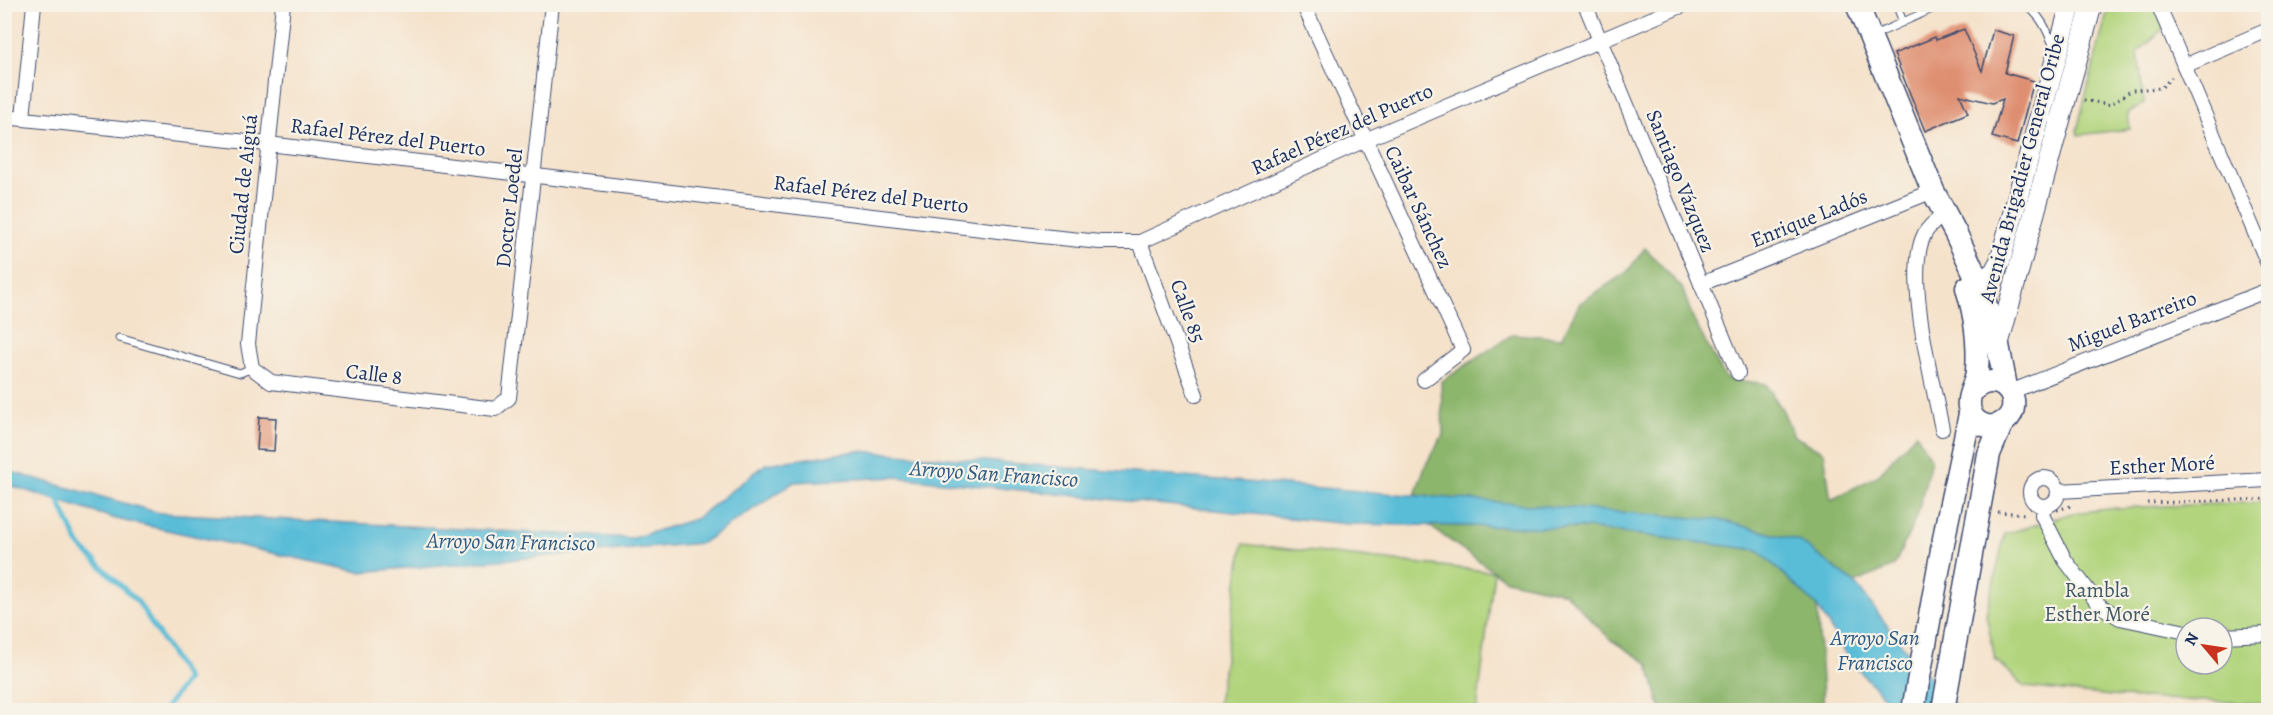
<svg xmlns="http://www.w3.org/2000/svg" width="2273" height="715" font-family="Alegreya,serif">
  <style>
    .green { fill: #b1d47c; stroke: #66826d; stroke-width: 1.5; fill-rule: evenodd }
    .forest { fill: #8cb66c; stroke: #547265; stroke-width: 1.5 }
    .water { fill: #5abdd8; stroke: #3a769b; stroke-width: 1.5 }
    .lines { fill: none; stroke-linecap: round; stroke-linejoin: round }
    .stream { stroke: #5abdd8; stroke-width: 5 }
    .building { fill: #df8f71 }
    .service-casing { stroke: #3c4a6e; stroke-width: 9 }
    .minor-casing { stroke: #3c4a6e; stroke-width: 16 }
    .secondary-casing { stroke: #3c4a6e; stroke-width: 22 }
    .trunk-casing { stroke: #3c4a6e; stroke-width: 25 }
    .path { stroke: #3c4a6e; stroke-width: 3; stroke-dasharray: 1.5 4.5; stroke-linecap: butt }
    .service { stroke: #fff; stroke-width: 7 }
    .minor { stroke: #fff; stroke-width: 14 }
    .secondary { stroke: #fff; stroke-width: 20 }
    .trunk { stroke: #fff; stroke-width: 22 }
    .labels { text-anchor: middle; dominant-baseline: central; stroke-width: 4.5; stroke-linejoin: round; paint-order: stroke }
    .street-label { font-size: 21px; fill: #1b2f5e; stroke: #f7f3e8 }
    .park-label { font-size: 21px; fill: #405866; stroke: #f7f3e8 }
    .water-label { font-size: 22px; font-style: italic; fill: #2e5a83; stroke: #f7f3e8 }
  </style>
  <rect width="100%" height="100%" fill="#f7f3e8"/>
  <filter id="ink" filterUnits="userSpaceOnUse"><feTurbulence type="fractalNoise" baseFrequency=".0167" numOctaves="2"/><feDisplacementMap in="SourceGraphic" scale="12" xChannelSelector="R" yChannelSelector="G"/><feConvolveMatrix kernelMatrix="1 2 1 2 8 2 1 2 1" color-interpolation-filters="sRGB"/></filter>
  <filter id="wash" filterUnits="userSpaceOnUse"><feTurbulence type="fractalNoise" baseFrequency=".008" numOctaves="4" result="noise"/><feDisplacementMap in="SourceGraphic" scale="24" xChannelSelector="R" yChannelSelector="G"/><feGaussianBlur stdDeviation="1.35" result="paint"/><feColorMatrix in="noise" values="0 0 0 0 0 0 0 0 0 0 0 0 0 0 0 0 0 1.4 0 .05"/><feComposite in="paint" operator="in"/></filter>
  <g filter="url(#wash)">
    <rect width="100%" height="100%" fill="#f5e2cb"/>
    <!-- green -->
    <g class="green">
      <path d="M2109,5H2154L2164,28L2138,52L2144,103L2128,113L2130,129L2078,135L2077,130Z"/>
      <path d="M2268,502V704L2121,697L2025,687L1995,659L1986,614L2005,534L2073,513L2116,508ZM2186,628H2222V664H2186Z"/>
      <path d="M1243,544L1494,572L1477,710H1217Z"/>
    </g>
    <!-- forest -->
    <g class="forest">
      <path d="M1645,248L1682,288L1694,321L1726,379L1766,384L1783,411L1794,436L1824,452L1831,500L1877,476L1916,433L1931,460L1917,516L1894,566L1855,583L1799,541L1415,495L1425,466L1443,435L1441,382L1513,334L1561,338L1580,303L1627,272Z"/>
      <path d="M1428,525L1587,528L1758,550L1817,606L1824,710H1661L1648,663L1611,640L1565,593L1506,580Z"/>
    </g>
    <!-- water -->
    <path class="water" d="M859,451L1720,520L1799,541L1855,583L1915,662L1960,710H1897L1850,661L1817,606L1758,550L1587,528L1348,524L896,477L794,482L702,543L360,572L116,519L5,484L4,470L160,513L633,538L695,519L766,464Z"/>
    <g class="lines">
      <!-- stream -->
      <path class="stream" d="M57,497L79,545L138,602L187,679L164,710"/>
    </g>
    <g id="blocks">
      <!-- building -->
      <g class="building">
        <path d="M1964,29L1982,71L1993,30L2014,36L2005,73L2034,81L2017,144L1992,137L2003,99L1992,103L1960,95L1968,113L1925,131L1894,54L1935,37L1936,40Z"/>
        <path d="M259,417L276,418L274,451L257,450Z"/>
      </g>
    </g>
  </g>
  <g filter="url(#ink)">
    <use href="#blocks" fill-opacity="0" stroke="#3c4a6e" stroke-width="1.5"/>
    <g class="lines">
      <defs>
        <g id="service">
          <path d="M1896,4L1903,22"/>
          <path d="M2023,4C2040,13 2047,30 2054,47"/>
          <path d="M1872,36L1943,4"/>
          <path d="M119,338L240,373L252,368"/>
        </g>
        <g id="minor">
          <path d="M283,4L248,344L252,368L271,382L495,409L509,398L552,4"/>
          <path d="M1303,4L1463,350L1424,380"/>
          <path d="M1585,4L1738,373"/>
          <path d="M2158,4L2268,264"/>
          <path d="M2184,66L2268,30"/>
          <path d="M4,117L268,144L1041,236L1100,242H1140L1365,140L1686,4"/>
          <path d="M23,118L34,4"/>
          <path d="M1939,218C1934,223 1927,228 1924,235C1904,276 1933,383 1942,429"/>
          <path d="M1140,242L1196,395"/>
          <path d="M1701,284L1933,191"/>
          <path d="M2010,392L2268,290"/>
          <circle cx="2044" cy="492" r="14"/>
          <path d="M2058,491L2268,480"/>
          <path d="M2044,506L2042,515L2065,560L2099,605L2120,618L2186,632"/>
          <path d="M2222,636L2268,634"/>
        </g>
        <g id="secondary">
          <path d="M1968,291L1994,272L2000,261L2071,4"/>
          <path d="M1998,345L2092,4"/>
        </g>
        <g id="trunk">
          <path d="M1857,4L1933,191L1955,232L1979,283L1998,345L2006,387"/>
          <path d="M1967,288C1975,314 1979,344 1977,371C1976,385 1965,397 1970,411C1974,425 1992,431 2004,422C2029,402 1999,365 1972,391"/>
          <path d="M1913,710L1947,522L1970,414"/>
          <path d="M1943,710L1989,454L2002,423"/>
        </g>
      </defs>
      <!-- service casing -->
      <use href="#service" class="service-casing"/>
      <!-- minor casing -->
      <use href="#minor" class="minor-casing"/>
      <!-- secondary casing -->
      <use href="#secondary" class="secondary-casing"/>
      <!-- trunk casing -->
      <use href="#trunk" class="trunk-casing"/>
      <!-- path -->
      <g class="path">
        <path d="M2084,100L2110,105L2132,90L2161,88L2172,77"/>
        <path d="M2147,503L2268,499"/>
        <path d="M2057,510L2071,506"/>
        <path d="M1998,512L2027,514"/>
      </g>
      <!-- service -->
      <use href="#service" class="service"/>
      <!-- minor -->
      <use href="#minor" class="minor"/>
      <!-- secondary -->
      <use href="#secondary" class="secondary"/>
      <!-- trunk -->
      <use href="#trunk" class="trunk"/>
    </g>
  </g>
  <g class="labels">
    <!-- street labels -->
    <g class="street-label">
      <text transform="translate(1342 129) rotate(-24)">Rafael Pérez del Puerto</text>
      <text transform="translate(388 137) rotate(7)">Rafael Pérez del Puerto</text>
      <text transform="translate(2022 168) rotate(-75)">Avenida Brigadier General Oribe</text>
      <text transform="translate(1681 181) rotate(68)">Santiago Vázquez</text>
      <text transform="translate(243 184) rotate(-84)">Ciudad de Aiguá</text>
      <text transform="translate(871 194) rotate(7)">Rafael Pérez del Puerto</text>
      <text transform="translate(1419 207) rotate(65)">Caibar Sánchez</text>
      <text transform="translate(509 208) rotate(-84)">Doctor Loedel</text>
      <text transform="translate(1809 218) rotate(-22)">Enrique Ladós</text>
      <text transform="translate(1188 311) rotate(70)">Calle 85</text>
      <text transform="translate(2132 321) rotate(-21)">Miguel Barreiro</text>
      <text transform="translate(374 374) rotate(7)">Calle 8</text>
      <text transform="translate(2162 465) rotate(-3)">Esther Moré</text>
    </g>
    <!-- park labels -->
    <g class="park-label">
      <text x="2097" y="590">Rambla<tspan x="2097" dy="24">Esther Moré</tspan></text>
    </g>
    <!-- water labels -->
    <g class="water-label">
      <text transform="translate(994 474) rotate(4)">Arroyo San Francisco</text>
      <text transform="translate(511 542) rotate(1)">Arroyo San Francisco</text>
      <text x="1875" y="638">Arroyo San<tspan x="1875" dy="25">Francisco</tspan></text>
    </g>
  </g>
  <!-- margin -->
  <rect width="2273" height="715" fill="none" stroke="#f7f3e8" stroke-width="24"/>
  <!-- north arrow -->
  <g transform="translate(2204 646) rotate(299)"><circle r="28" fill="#f7f3e8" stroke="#9fa5b1" stroke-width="1.5"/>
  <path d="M0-4.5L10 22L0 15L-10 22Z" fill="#c8321e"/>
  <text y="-9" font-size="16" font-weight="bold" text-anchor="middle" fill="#1b2f5e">N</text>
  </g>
</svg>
